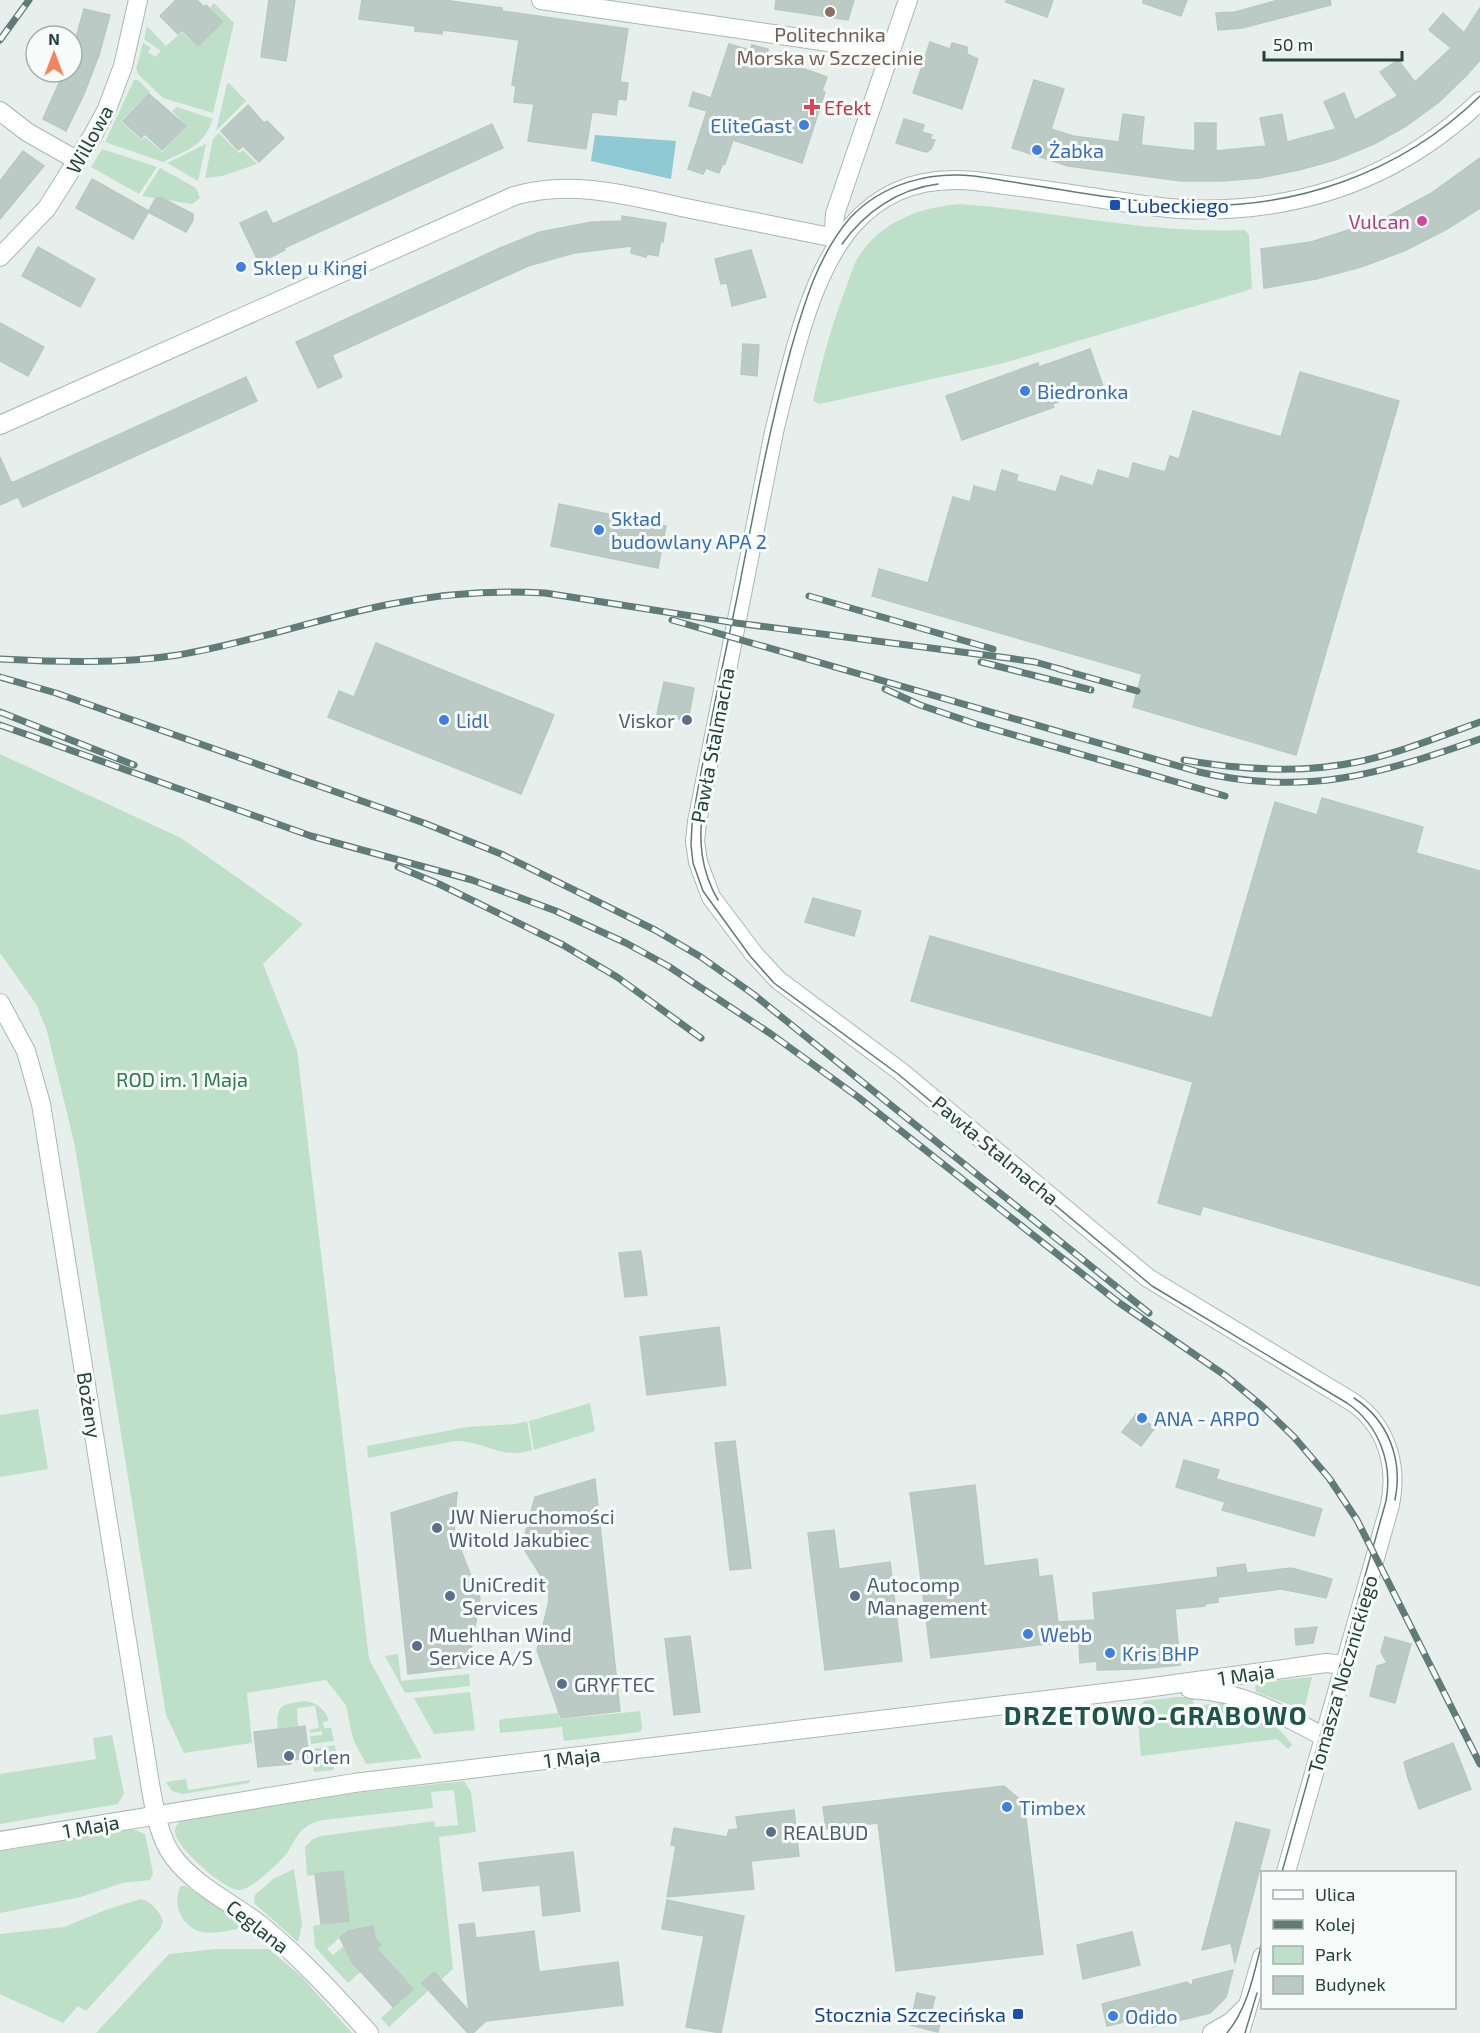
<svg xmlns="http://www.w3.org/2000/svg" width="1480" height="2033" font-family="'Exo 2',sans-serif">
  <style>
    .green { fill: #bfe0c8; fill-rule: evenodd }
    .water { fill: #8ec9d4 }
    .building { fill: #bbcac4; stroke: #b8c9c2; stroke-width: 1.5 }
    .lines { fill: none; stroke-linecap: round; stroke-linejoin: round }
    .minor-casing { stroke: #a8b8b2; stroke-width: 20 }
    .minor { stroke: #fff; stroke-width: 18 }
    .tram { stroke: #5f7d75; stroke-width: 1.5 }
    .rail-casing { stroke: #5f7d75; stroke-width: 7 }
    .rail { stroke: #f7fbf9; stroke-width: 4.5; stroke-dasharray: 14; stroke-linecap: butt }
    .education-dot { fill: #8d6e63; stroke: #f7fbf9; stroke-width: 2 }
    .health-dot { fill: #e0444e; stroke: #f7fbf9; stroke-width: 2 }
    .shop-dot { fill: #3f7fe0; stroke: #f7fbf9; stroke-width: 2 }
    .transit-dot { fill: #1a4fb4; stroke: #f7fbf9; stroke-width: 2 }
    .hotel-dot { fill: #d1479c; stroke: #f7fbf9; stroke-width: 2 }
    .service-dot { fill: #5c6f8a; stroke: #f7fbf9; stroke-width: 2 }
    .labels { text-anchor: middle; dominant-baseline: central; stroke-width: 6; stroke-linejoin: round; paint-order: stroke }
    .education-label { font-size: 20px; fill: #785e54; stroke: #f7fbf9 }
    .health-label { font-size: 20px; fill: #be3a42; stroke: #f7fbf9; text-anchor: start }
    .shop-label { font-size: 20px; fill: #366cbe; stroke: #f7fbf9; text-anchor: start }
    .street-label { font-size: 20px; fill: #24423a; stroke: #f7fbf9 }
    .transit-label { font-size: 20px; fill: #164399; stroke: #f7fbf9; text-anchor: start }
    .hotel-label { font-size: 20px; fill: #b23c85; stroke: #f7fbf9; text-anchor: end }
    .service-label { font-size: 20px; fill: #4e5e75; stroke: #f7fbf9; text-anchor: start }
    .park-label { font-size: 20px; fill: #2d7a4b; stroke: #f7fbf9 }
    .district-label { font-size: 26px; font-weight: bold; letter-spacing: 1.5px; fill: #1f5548; stroke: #f7fbf9 }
  </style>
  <rect width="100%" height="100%" fill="#e6efeb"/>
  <!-- green -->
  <g class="green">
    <path d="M214,3L234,23L213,113L163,98L138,74L136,69L143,43L151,48L148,52L155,57L161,51L144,39L147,26L166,46L182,32L198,47L224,22L210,8Z"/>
    <path d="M134,80H138L150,92L121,121L141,140L145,137L162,152L187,126L172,111L177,107L213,119C203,147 187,150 163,162L105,142Z"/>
    <path d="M229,83L246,101L216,131L227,84Z"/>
    <path d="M219,133L239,153L243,150L257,164L223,176L205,178L213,139Z"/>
    <path d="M206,144L198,181L167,163Z"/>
    <path d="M102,149L157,167L139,194L91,167Z"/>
    <path d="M160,168L196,188L200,198L192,204L142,196Z"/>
    <path d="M960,204C1055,211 1149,234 1245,230L1249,235L1252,289L1004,363L820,404L813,401C821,365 830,330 843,296C847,285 851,272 856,261C878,223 918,207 960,204Z"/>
    <path d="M0,754L181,838L303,924L263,964L297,1050L369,1659L422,1758L366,1764L353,1739L346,1705L326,1680L247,1693L252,1743L184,1753L166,1715L75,1146L47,1031L36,1004L0,953Z"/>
    <path d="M590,1403L595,1431L534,1450L529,1421Z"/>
    <path d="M38,1409L48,1469L0,1477V1415Z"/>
    <path d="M527,1421L532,1450C499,1460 487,1441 455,1441L368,1458L367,1446L467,1427L516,1424Z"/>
    <path d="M398,1654L401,1681L469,1674L470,1686L405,1693L385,1656Z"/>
    <path d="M1312,1677L1304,1710L1256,1692L1255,1687L1259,1682Z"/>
    <path d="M470,1692L475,1730L434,1734L414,1698Z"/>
    <path d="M1177,1697H1193L1194,1706C1203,1705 1214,1703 1223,1704C1247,1709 1279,1723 1292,1745L1288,1749L1277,1739L1141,1756L1137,1710L1144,1701Z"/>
    <path d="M305,1701C317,1703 325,1709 329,1721L323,1722L324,1728H331L334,1741L311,1744L310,1736L322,1735V1731L310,1733V1730L319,1728L315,1706L297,1708L298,1726L278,1729C275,1704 283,1704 305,1701Z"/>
    <path d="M640,1711L642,1728L640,1732L564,1741L562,1727L500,1733L499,1720L503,1719L558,1713L560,1719Z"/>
    <path d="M112,1735L124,1793L118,1804L0,1824V1774L96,1759L93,1738Z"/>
    <path d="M335,1745L337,1759L333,1770L314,1772L312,1749Z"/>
    <path d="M186,1779L188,1790L250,1780L249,1783L183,1794L172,1791L166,1782Z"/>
    <path d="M464,1781L471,1792L476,1832L439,1837L453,1969L441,1980L433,1972L422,1982L429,1990L389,2027L381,2018L412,1989L381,1954L348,1983L315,1947L313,1926L349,1920L343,1871L307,1876L305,1847L313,1839L321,1836L435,1821V1827L458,1825L454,1790L431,1792L433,1808L323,1820C317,1821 311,1823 306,1827C297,1833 293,1844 287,1853C278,1864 253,1888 240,1890C225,1891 177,1848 175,1833C174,1828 177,1825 180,1821L328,1796ZM339,1938L345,1945L333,1955L327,1949Z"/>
    <path d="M132,1829L145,1834L153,1873L150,1880L122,1883L81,1897L0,1913V1851Z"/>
    <path d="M294,1869L302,1925L298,1942L254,1903L255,1895L273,1879Z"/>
    <path d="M181,1886H186L238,1920L241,1928C229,1931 214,1934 202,1932C182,1928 171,1903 181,1886Z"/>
    <path d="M141,1899C152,1902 159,1911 163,1921L160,1929L86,2011L78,2006L63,2023L0,1994V1934L64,1927L108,1909Z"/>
    <path d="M216,1949H269L301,1976L352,2033H96L169,1954Z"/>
  </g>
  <!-- water -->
  <path class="water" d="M595,135L676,141L671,179L591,161Z"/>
  <!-- building -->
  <g class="building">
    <path d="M176,0H197L204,7L206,5L223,22L198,46L182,30L178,34L160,16Z"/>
    <path d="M269,0H295L286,61L261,57Z"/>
    <path d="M362,0H443L502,8V11L628,29L620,82L628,83L626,100L618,99L616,115L592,112L586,149L528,141L534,104L514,102L516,86L512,85L519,40L443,30L442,34L415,31V26L359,19Z"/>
    <path d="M776,0H854L848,20L775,9Z"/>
    <path d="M1006,0H1053L1047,17L1006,2Z"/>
    <path d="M1143,0H1187L1181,16L1143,3Z"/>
    <path d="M1278,0H1330L1331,5L1242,28L1218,30L1216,13L1235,12Z"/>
    <path d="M1480,8V60L1466,76L1439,102L1406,126L1374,144L1335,160L1299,170L1259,178L1222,181H1181L1068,166L1012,148L1034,80L1064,89L1051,129L1073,136L1119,142L1123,114L1144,117L1141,145L1195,151V123H1216V151L1266,146L1260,118L1282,114L1287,142L1336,129L1324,102L1344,93L1355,120L1398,96L1380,72L1398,60L1415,82L1451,48L1429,30L1443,13L1464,33Z"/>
    <path d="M84,9L110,15L99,55L84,94L66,131L43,119L64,72H72V52Z"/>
    <path d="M930,42L950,49L952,43L967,47V54L978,59L962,109L913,93Z"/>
    <path d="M729,44L750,50L752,45L768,49L767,56L827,77L822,91L825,92L802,163L733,140L725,164L722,165L719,173L706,168L703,174L688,169L707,111L689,106L693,92L711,98Z"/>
    <path d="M149,94L186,126L162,150L145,134L141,138L123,121Z"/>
    <path d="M248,105L264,123L267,121L284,138L259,162L243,146L238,150L221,131Z"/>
    <path d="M904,119L924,125L922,132L932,135L930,139L935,140L931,149L927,152L922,151L896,143Z"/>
    <path d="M492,124L503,148L284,248L285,250L259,263L240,223L266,211L273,224Z"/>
    <path d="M23,151L44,166L0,219V181Z"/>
    <path d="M1480,158V208L1447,229L1404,251L1361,267L1316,279L1264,288L1261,249L1311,242L1383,219L1430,194Z"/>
    <path d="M92,179L149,211L133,239L76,208Z"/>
    <path d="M156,198H162L193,214V220L186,232L148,212Z"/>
    <path d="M622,216L666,223L663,242L661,240L658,256L647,254L646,257L631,253L632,246L574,253L528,266L332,355L342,377L318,388L296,342L500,248L540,232L592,222L622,221Z"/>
    <path d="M38,247L95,279L80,307L22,276Z"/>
    <path d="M751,250L766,297L732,306L727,283L721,284L715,259Z"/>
    <path d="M0,323L44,347L28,376L0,361Z"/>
    <path d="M743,344L759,345L757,376L741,374Z"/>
    <path d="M1090,349L1103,386L1052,404L1054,407L962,440L946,396L1038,363L1039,367Z"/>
    <path d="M1300,372L1399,401L1296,755L1133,707L1142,674L872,596L879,569L928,583L953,497L970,502L974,486L996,492L1002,470L1018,475L1016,481L1056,492L1061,476L1093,486L1098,470L1129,479L1133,463L1165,472L1170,456L1179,459L1193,411L1281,437Z"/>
    <path d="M246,377L257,401L23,507L18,497L0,505V457L11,482H14Z"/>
    <path d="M559,504L666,526L658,568L551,546Z"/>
    <path d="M376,643L554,715L521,794L328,717L339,691L354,697Z"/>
    <path d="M664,682L694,688L688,721L657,714Z"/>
    <path d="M1322,798L1423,827L1416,853L1480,871V1286L1203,1206L1200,1215L1158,1203L1193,1082L911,1001L930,936L1212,1018L1275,802L1317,815Z"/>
    <path d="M813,898L861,911L854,936L805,922Z"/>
    <path d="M641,1251L647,1295L625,1297L619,1253Z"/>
    <path d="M719,1327L726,1385L647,1395L640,1337Z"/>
    <path d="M1136,1414L1155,1428L1141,1446L1122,1432Z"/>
    <path d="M735,1441L751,1568L730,1570L715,1443Z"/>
    <path d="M1184,1460L1219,1470L1216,1479L1322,1509L1314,1536L1222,1510L1225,1502L1176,1487Z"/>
    <path d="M595,1479L620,1711L561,1718L537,1650L549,1601L548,1587L522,1546L535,1497Z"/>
    <path d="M975,1485L984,1566L1037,1559L1039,1577L1052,1575L1058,1622L1095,1620L1093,1593L1218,1577L1217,1568L1245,1564L1247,1573L1291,1568L1332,1579L1326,1598L1281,1589L1218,1597V1602L1205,1604V1606L1175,1609L1180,1665L1141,1669L1097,1670V1661L1080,1663L1079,1640L931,1658L910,1493Z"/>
    <path d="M457,1492L454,1533L480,1598L468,1667L408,1674L391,1513Z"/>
    <path d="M834,1530L839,1569L890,1562L902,1661L825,1670L808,1533Z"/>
    <path d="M1317,1627L1313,1643L1296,1645L1295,1629Z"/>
    <path d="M690,1636L700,1712L674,1715L665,1639Z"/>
    <path d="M1385,1637L1411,1644L1395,1703L1370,1696L1377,1666L1387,1663L1381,1652Z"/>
    <path d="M305,1726L309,1758L291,1760V1764L258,1767L254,1732Z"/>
    <path d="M1453,1743L1471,1789L1419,1809L1408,1778L1404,1762Z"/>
    <path d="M1004,1786L1024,1803L1043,1954L896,1971L878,1823L826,1829L823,1807Z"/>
    <path d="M794,1810L799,1856L751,1861L754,1889L667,1897L676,1846L671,1845L674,1828L727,1837L729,1830L738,1829L736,1817Z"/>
    <path d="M1236,1822L1270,1830L1235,1963L1231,1943L1202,1950Z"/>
    <path d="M573,1852L580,1911L543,1916L540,1885L483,1891L479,1863Z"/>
    <path d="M343,1871L349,1921L321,1924L315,1874Z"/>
    <path d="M667,1900L744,1916L721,2033L686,2027L704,1936L662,1929Z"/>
    <path d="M474,1923L476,1938L534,1931L539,1972L618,1962L623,2005L486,2021L473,2033H468L422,1983L434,1972L469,2011L459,1925Z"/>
    <path d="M373,1926L375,1938L381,1945L377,1949L413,1989L393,2007L352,1962L340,1938L348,1931Z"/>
    <path d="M1132,1932L1140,1965L1083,1979L1077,1945Z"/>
    <path d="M1233,1970L1226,1997L1210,2013L1152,2027L1149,2016L1107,2026L1102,2004L1187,1982L1192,1986L1193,1980Z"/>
    <path d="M917,1993L935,1997L931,2012L942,2015L938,2032L910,2025Z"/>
  </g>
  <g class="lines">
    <defs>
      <g id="minor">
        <path d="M541,0L890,51"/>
        <path d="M0,111L27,132L78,161"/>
        <path d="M840,239L834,229L835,214L908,0"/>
        <path d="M0,257L47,208L93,135L107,109L123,66L138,0"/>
        <path d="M0,425L514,196C573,178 633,197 691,209C741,219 790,229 840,239"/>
        <path d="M0,1003L26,1051L41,1104L151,1790C155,1811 159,1836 172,1855C194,1886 233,1903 262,1926C301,1958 335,1995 369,2033"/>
        <path d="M1190,1689C1239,1691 1282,1714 1324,1737"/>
        <path d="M0,1841L354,1783L1146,1688L1326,1663L1345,1665"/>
        <path d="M1286,1872L1390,1505C1398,1466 1387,1427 1354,1403L1148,1278L900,1071L778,980L754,954L711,897L698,862L695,841L697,822L774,432C781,403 788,375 796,347C822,254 862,169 975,181C1014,186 1053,191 1091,197C1121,202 1151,207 1181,209C1295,214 1397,180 1480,101"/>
        <path d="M1212,2033L1231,2022L1248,2005"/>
        <path d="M1240,2033L1262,1957"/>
      </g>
    </defs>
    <!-- minor casing -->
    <use href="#minor" class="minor-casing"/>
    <!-- minor -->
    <use href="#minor" class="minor"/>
    <!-- tram -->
    <g class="tram">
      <path d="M842,244C865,212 898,189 938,184"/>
      <path d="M703,807C698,841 701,871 718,900"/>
      <path d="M1354,1398C1389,1421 1403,1460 1395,1500"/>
      <path d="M1282,1872L1386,1501C1393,1463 1379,1425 1347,1403L1152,1286L898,1074L774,983L750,956L703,891L693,863L691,845L692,824C704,747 722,670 738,593C754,511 769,429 791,349C804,304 818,255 850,218C882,184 929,171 974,176C1043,186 1112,200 1181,205C1292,211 1400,174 1480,96"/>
      <path d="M1227,2033C1248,2008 1254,1973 1262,1942"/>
      <path d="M1245,2033L1257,1993"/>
    </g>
    <defs>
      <g id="rail">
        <path d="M0,40L29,0"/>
        <path d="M809,596L993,649"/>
        <path d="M672,620L1199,772C1306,797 1380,774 1480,739"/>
        <path d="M0,659C57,662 121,664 178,655C250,643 319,618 391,604C441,594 495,590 545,593L736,623L1008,658L1035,662L1067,671"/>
        <path d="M981,662L1091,690"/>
        <path d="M1059,669L1137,691"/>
        <path d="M0,677L56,693L424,823L501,854L655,930L701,957L753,994L1149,1313"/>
        <path d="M885,689L920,705L976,724L1225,796"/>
        <path d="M0,712L134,765"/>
        <path d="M0,725L311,836L472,880L556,911L626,943L668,966L771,1034L858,1097L1118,1302L1226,1376L1262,1406L1294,1437L1329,1478L1357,1520L1480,1764"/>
        <path d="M1184,760C1242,770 1304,774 1362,761C1402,752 1441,736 1480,722"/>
        <path d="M398,867L439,884L563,945L617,977L701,1038"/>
      </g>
    </defs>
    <!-- rail casing -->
    <use href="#rail" class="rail-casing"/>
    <!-- rail -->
    <use href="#rail" class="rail"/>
  </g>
  <!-- markers -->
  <circle class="education-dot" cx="830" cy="12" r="6"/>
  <path class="health-dot" d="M809 98h6v6h6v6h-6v6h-6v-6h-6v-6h6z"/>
  <g class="shop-dot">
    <circle cx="804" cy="125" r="6"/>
    <circle cx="1037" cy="150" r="6"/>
    <circle cx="241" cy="267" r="6"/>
    <circle cx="1025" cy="391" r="6"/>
    <circle cx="599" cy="530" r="6"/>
    <circle cx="444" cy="720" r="6"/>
    <circle cx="1142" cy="1418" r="6"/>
    <circle cx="1028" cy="1634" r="6"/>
    <circle cx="1110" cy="1653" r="6"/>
    <circle cx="1007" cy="1807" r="6"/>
    <circle cx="1113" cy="2016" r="6"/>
  </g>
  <g class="transit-dot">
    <rect x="1109" y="199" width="12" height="12" rx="3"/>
    <rect x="1012" y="2008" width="12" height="12" rx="3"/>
  </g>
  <circle class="hotel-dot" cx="1422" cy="221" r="6"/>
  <g class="service-dot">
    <circle cx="687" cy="720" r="6"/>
    <circle cx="437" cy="1528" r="6"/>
    <circle cx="450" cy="1596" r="6"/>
    <circle cx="855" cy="1596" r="6"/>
    <circle cx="417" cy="1646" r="6"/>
    <circle cx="562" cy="1684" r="6"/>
    <circle cx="289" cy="1756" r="6"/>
    <circle cx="771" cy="1832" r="6"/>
  </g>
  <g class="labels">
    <!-- education labels -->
    <g class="education-label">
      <text x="830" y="34">Politechnika<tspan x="830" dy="23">Morska w Szczecinie</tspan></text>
    </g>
    <!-- health labels -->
    <g class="health-label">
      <text x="824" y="107">Efekt</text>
    </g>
    <!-- shop labels -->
    <g class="shop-label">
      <text x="792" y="125" text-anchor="end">EliteGast</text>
      <text x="1049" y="150">Żabka</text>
      <text x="253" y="267">Sklep u Kingi</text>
      <text x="1037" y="391">Biedronka</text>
      <text x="611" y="518">Skład<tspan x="611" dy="23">budowlany APA 2</tspan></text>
      <text x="456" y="720">Lidl</text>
      <text x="1154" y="1418">ANA - ARPO</text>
      <text x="1040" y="1634">Webb</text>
      <text x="1122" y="1653">Kris BHP</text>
      <text x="1019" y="1807">Timbex</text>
      <text x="1125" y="2016">Odido</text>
    </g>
    <!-- street labels -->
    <g class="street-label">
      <text transform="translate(89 139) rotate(-61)">Willowa</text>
      <text transform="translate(712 745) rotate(-79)">Pawła Stalmacha</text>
      <text transform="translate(996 1150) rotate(40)">Pawła Stalmacha</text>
      <text transform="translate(90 1405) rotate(81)">Bożeny</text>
      <text transform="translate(1246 1674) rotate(-8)">1 Maja</text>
      <text transform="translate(1342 1674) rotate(-74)">Tomasza Nocznickiego</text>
      <text transform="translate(572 1757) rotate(-7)">1 Maja</text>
      <text transform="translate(91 1826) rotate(-10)">1 Maja</text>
      <text transform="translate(258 1926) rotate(38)">Ceglana</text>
    </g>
    <!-- transit labels -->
    <g class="transit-label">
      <text x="1127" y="205">Lubeckiego</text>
      <text x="1006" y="2014" text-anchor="end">Stocznia Szczecińska</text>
    </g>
    <!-- hotel labels -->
    <g class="hotel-label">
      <text x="1410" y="221">Vulcan</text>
    </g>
    <!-- service labels -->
    <g class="service-label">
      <text x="675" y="720" text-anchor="end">Viskor</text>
      <text x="449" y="1516">JW Nieruchomości<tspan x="449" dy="23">Witold Jakubiec</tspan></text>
      <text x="462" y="1584">UniCredit<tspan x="462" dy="23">Services</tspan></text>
      <text x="867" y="1584">Autocomp<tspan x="867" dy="23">Management</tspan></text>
      <text x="429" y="1634">Muehlhan Wind<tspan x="429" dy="23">Service A/S</tspan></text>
      <text x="574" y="1684">GRYFTEC</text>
      <text x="301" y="1756">Orlen</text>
      <text x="783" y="1832">REALBUD</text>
    </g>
    <!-- park labels -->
    <g class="park-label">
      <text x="182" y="1079">ROD im. 1 Maja</text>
    </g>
    <!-- district labels -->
    <g class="district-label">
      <text x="1156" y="1714">DRZETOWO-GRABOWO</text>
    </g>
  </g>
  <!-- legend -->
  <rect x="1261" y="1871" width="195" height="138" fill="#f7fbf9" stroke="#a3b1ad" stroke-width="1.5"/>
  <rect x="1273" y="1890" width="30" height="9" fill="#ffffff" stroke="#a3b1ad" stroke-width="1.5"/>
  <text x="1315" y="1901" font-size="18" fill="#24423a">Ulica</text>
  <rect x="1273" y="1920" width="30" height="9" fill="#5f7d75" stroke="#a3b1ad" stroke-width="1.5"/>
  <text x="1315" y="1931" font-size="18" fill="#24423a">Kolej</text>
  <rect x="1273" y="1946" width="30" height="18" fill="#bfe0c8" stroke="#a3b1ad" stroke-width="1.5"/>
  <text x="1315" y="1961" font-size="18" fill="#24423a">Park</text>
  <rect x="1273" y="1976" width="30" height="18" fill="#bbcac4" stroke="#a3b1ad" stroke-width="1.5"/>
  <text x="1315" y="1991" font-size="18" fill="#24423a">Budynek</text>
  <!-- north arrow -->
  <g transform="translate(54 54)"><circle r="28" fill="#f7fbf9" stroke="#a3b1ad" stroke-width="1.5"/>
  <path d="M0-4.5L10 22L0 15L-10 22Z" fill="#f4845f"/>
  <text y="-9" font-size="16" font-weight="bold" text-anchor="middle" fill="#24423a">N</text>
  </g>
  <!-- scale -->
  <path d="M1264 51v9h138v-9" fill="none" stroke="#24423a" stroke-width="3"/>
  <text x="1273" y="51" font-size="18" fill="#24423a" stroke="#f7fbf9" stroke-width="4.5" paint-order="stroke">50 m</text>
</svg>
